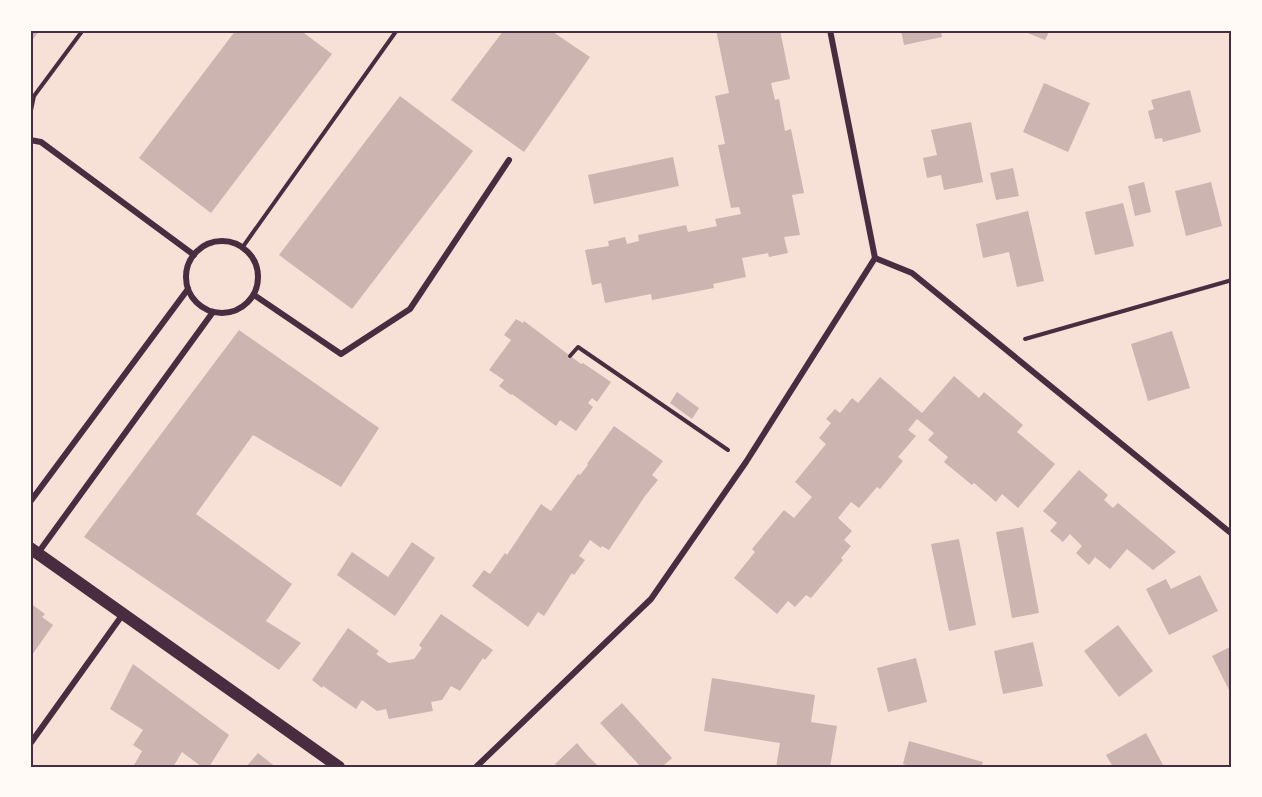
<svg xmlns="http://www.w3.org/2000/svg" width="1262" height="797" font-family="'Sofia Sans Condensed',sans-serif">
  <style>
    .building { fill: #ccb4b1 }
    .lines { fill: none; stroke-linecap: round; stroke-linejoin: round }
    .path { stroke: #4a2c40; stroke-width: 4 }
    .minor { stroke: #4a2c40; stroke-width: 6 }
    .secondary { stroke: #4a2c40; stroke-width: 12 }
    .neatline { fill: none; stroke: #4a2c40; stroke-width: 2 }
  </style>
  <rect width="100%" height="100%" fill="#f7e1d7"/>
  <!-- building -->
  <g class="building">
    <path d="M30,30H40L30,43Z"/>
    <path d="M236,30H300L332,54L211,213L139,158Z"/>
    <path d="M504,30H550L590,57L524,152L451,100Z"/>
    <path d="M716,30H780L790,79L771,83L775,100L779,99L785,131L791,129L804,193L792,195L800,235L784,237L788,253L769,257L768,253L742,258L746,277L713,284L714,288L652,300L651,294L605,303L601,283L592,285L585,250L609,246L608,241L625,237L627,244L639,241L638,235L686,225L688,232L717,226L715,219L741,214L739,207L731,208L718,145L725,144L715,96L729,93Z"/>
    <path d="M901,30H941L942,37L904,45Z"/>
    <path d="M1020,30H1050L1045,40Z"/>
    <path d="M1044,83L1090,103L1068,152L1023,132Z"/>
    <path d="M1190,90L1201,132L1163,142L1162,138L1155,139L1148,111L1154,109L1151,100Z"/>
    <path d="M400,96L473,151L352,309L279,255Z"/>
    <path d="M971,122L983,182L944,190L941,175L927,178L923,158L937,155L931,130Z"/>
    <path d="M673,157L679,186L594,204L588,175Z"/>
    <path d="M1013,168L1019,196L996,200L990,173Z"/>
    <path d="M1144,182L1151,212L1135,216L1128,186Z"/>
    <path d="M1211,182L1222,226L1186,236L1175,191Z"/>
    <path d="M1123,203L1134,246L1095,255L1085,212Z"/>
    <path d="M1028,211L1044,281L1017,287L1009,252L983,258L976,224Z"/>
    <path d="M516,319L523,323L524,321L581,364L583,363L611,382L597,402L592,398L588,403L593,407L576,431L560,420L556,426L512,394L511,395L499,386L504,380L489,370L511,340L504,335Z"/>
    <path d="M239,330L379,428L341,487L253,435L196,514L292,584L266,621L301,643L279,670L84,537Z"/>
    <path d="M1172,331L1190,388L1148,401L1131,344Z"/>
    <path d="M954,376L979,398L984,392L1023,425L1017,432L1055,464L1018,508L1002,494L996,502L974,483L972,485L944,462L948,457L928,440L934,433L917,419L908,430L916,436L898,457L903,461L880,489L877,487L859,508L851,502L838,518L852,531L844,540L851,546L841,558L843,560L811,598L806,595L795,607L788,601L777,614L734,578L755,552L752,549L784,510L794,518L812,497L795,482L826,444L819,438L831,423L826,419L835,409L840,413L852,398L858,403L880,377L922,413Z"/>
    <path d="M677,392L699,408L692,419L670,403Z"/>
    <path d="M614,426L663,461L652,475L658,480L645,496L609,550L602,546L601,548L590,540L579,556L585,560L574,575L572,573L544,616L538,612L528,627L472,586L484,570L490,574L505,553L507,555L541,504L551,511L578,474L580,475L588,465L587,464Z"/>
    <path d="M1079,470L1108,495L1104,500L1113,508L1118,503L1176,552L1153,570L1127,549L1110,569L1095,557L1089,565L1076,553L1082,546L1070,534L1063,542L1050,531L1057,523L1043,511Z"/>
    <path d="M1023,527L1039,613L1012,618L996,532Z"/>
    <path d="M959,539L976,625L949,631L931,544Z"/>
    <path d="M412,542L435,558L395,616L337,575L352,552L388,577Z"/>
    <path d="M1200,575L1218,611L1169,635L1146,589L1166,579L1171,589Z"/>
    <path d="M30,603L45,614L42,617L53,625L30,658Z"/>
    <path d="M441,614L493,650L485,660L483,658L460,691L451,686L442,700L431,702L433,711L389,719L386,709L377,711L362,700L356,709L323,686L322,688L312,680L348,628L379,651L376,654L389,663L414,659L422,648L419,645Z"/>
    <path d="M1118,625L1153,671L1119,697L1084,651Z"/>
    <path d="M1033,642L1043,686L1003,694L994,651Z"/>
    <path d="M1232,646V696L1212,656Z"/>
    <path d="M916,658L927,702L888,712L877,668Z"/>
    <path d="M133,664L229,735L209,767H202L182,752L173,767H133L142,751L133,745L143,730L110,709Z"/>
    <path d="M712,678L815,695L811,722L837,726L830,767H776L780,743L704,731Z"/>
    <path d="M622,703L672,758L662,767H641L600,723Z"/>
    <path d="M1146,733L1164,767H1113L1106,755Z"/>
    <path d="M909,741L983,762L981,767H912L903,764Z"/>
    <path d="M577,743L587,755L599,767H559L555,764Z"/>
    <path d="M258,753L272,764L276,767H246Z"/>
  </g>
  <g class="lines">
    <!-- path -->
    <g class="path">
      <path d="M30,115L34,96L83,30"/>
      <path d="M242,248L397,30"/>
      <path d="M1025,339L1232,280"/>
      <path d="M570,356L578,347L728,450"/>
    </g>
    <!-- minor -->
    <g class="minor">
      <path d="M30,140L41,142L194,255"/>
      <circle cx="222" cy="277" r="36"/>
      <path d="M875,258L912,273L1232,534"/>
      <path d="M254,295L341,354L410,309L509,160"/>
      <path d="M30,502L188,289"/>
      <path d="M38,553L213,312"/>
      <path d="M30,744L123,614"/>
      <path d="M476,767L651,599L746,462L875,258L830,30"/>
    </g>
    <!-- secondary -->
    <path class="secondary" d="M30,548L339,767"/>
  </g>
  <!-- border -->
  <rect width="1262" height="797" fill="none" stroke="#fffaf5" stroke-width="63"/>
  <rect x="32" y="32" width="1198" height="734" class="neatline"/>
</svg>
